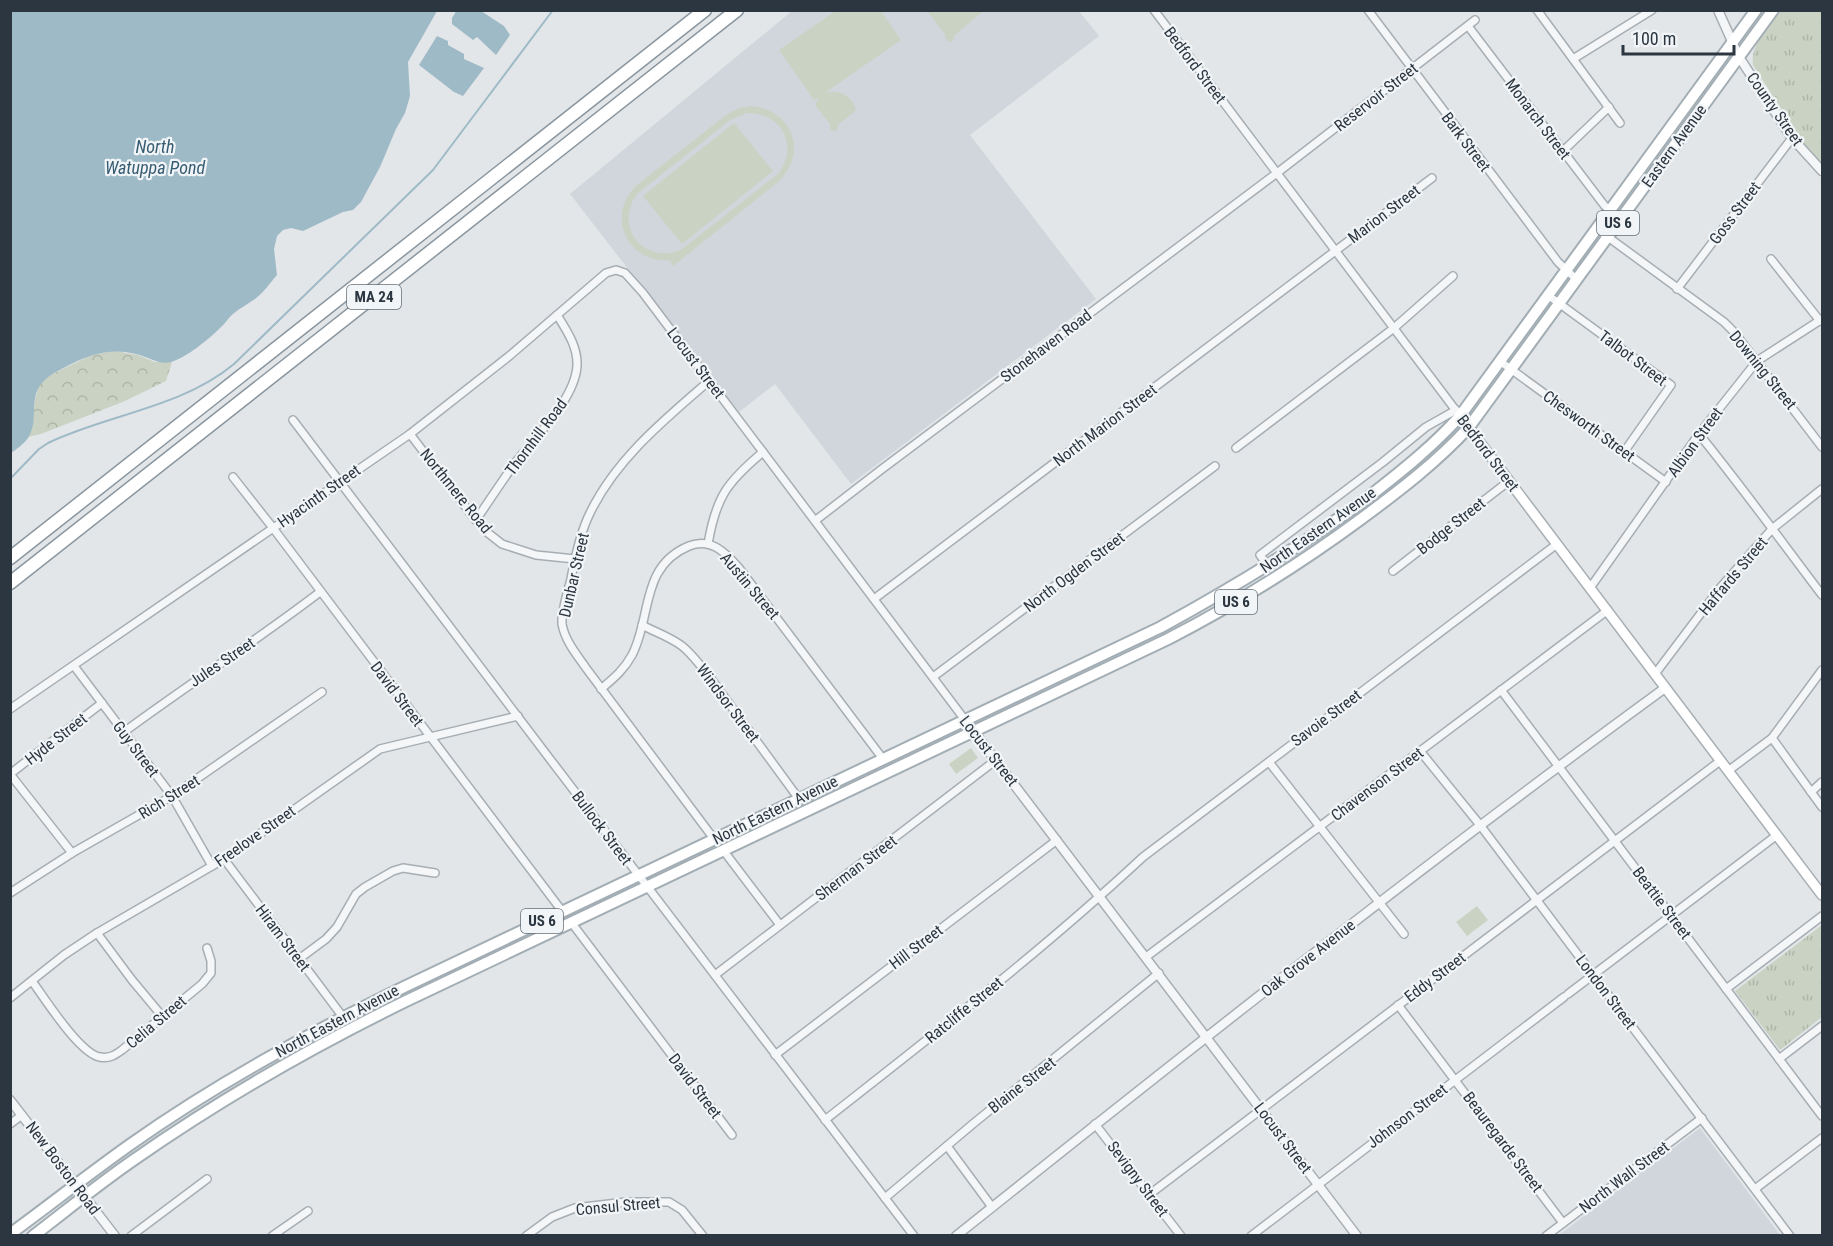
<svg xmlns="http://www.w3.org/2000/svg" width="1833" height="1246" font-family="'Roboto Condensed',sans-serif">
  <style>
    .built { fill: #d0d6db }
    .grass { fill: url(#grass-tufts) }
    .forest { fill: url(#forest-crowns) }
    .pitch { fill: #cad3c3; fill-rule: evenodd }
    .water { fill: #9fbac7 }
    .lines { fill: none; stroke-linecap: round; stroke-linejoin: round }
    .stream { stroke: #9fbac7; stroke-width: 2 }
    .minor-casing { stroke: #a7aeb3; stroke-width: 10 }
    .tertiary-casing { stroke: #a7aeb3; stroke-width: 11 }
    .secondary-casing { stroke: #a7aeb3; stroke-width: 12 }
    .primary-casing { stroke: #a2adb4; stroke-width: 14 }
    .motorway-casing { stroke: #8a969f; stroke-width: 15 }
    .minor { stroke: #f4f6f8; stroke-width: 7 }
    .tertiary { stroke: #f4f6f8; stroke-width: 8 }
    .secondary { stroke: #fff; stroke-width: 9 }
    .primary { stroke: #fff; stroke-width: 10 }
    .motorway { stroke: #fff; stroke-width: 12 }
    .labels { text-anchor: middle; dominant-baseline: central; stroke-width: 4.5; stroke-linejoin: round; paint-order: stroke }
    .shield { fill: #f1f5f7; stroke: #666f77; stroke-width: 1.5 }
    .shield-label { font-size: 15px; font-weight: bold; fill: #2b3640 }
    .street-label { font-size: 16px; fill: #2b3640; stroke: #f1f5f7 }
    .water-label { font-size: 18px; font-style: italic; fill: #375c72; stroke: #f1f5f7 }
  </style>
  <defs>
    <pattern id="grass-tufts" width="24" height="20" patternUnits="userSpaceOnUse" patternTransform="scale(1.5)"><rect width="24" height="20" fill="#cad3c3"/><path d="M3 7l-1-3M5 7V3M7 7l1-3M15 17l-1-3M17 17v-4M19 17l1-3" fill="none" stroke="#aeb6a9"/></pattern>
    <pattern id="forest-crowns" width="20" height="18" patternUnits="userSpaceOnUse" patternTransform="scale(1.5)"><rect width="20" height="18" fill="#cad3c3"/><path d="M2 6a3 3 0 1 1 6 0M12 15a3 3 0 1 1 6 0" fill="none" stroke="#aeb6a9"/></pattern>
  </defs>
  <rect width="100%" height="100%" fill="#e2e6e9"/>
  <!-- built -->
  <g class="built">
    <path d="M792,11H1079L1099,36L970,135L1096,299L851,484L775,384L739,412L570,194Z"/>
    <path d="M1700,1128L1780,1235H1559Z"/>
  </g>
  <!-- grass -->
  <g class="grass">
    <path d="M1781,11H1822V164L1801,140L1753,65C1750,44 1770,26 1781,11Z"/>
    <path d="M1822,925V1017L1780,1050L1735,991Z"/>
  </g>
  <!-- forest -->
  <path class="forest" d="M115,351L138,355L155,362H172L166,381L125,401L41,434L28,437L32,426L35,399L40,383L52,374L94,354Z"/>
  <!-- pitch -->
  <g class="pitch">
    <path d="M837,10L882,11L883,14L901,40L826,92C840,91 851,94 856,110L838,125L837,130L833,131L830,129V124L815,105L819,98L814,100L779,50Z"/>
    <path d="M983,11L954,36L953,41L949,42L945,38L946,35L927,11Z"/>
    <path d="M750,106C792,109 809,153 778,182L673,266L670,260C627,264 605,214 637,185L726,115L737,109ZM747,113C781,112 799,145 779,173L681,250C644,265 613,227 637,194L730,120Z"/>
    <path d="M734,123L773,171L682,244L643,196Z"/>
    <path d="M971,748L978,758L956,774L949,764Z"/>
    <path d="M1477,906L1488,920L1467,936L1456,922Z"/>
  </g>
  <!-- water -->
  <g class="water">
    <path d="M11,10L437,11L408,62L410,96L405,113L396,129L380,167L361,202L353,210L343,212L303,231L291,228L283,230L277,236L274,249L277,275C270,283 264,292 255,299C248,304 240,308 233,314C228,318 225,324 220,328C209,339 186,358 171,362C158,365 149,357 136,354C104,346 82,358 54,373C22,392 42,417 28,438C24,444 17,449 11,453Z"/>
    <path d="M457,10L481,11L504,26L510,35L496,55L477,37L473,40L452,24V18Z"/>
    <path d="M437,36L448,41V45L464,54V59L484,68L463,96L454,92L419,65Z"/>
  </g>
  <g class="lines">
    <!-- stream -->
    <path class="stream" d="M10,479L39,449L48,443C109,414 181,408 234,364L433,170L553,10"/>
    <defs>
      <g id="minor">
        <path d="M1154,10L1460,416"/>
        <path d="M1368,10L1558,262L1577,280"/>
        <path d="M1537,10L1620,123"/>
        <path d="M1468,26L1604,205L1620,220"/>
        <path d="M1573,59L1652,10"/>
        <path d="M1563,151L1609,107"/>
        <path d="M1597,229L1724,322L1734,332L1822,447"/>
        <path d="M1771,259L1820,321"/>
        <path d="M1677,289L1792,138"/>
        <path d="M1549,296L1671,385L1624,452"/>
        <path d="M1501,362L1666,482"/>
        <path d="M709,381C665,419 616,459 590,513C580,533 575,557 571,579C568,591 561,612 562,624C565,641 577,655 586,668L714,839"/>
        <path d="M293,420C499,693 706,964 914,1236"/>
        <path d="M410,434L474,518L488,533L502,544L536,555L575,559"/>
        <path d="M1699,434C1742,487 1781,541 1822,595"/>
        <path d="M1236,448L1394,328L1453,276"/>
        <path d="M233,477L273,528L562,911"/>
        <path d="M476,520C489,501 502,481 515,463C535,437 575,399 577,366C578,347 567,331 557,315"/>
        <path d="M816,520L882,469L1277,173L1475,20"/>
        <path d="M708,544C716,497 727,482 763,452"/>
        <path d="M1268,566L1260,555L1383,462L1426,427L1456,410"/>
        <path d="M1393,571L1509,481"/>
        <path d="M1590,588L1699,434L1757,361L1822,319"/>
        <path d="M874,599L1432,178"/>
        <path d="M642,625C655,632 670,637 682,646C691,653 698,663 706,672L799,799"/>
        <path d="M74,666L172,796L212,866"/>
        <path d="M1655,674L1720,588L1772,529L1822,489"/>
        <path d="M933,677L1215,466"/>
        <path d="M601,689C614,678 624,670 632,655C652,617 640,566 689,546C711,537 726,553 739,568L883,759"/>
        <path d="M1501,690L1822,1116"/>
        <path d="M10,709L410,434L508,357L606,273L616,270L625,273L643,293L965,720"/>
        <path d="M124,732C189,684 256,641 320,592"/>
        <path d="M1772,738L1822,807"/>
        <path d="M1420,751L1480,825L1790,1236"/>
        <path d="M1269,762L1404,934"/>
        <path d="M1728,771L1772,738L1822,670"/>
        <path d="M10,774L102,703"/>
        <path d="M10,774L72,853"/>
        <path d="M1811,792L1822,782"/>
        <path d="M723,850L780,925"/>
        <path d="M224,859L343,1017"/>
        <path d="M10,893L72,853L172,796L322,692"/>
        <path d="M571,922L732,1135"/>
        <path d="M97,933L132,980L162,1016"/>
        <path d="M1146,957L1608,610"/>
        <path d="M299,959L326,939L337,927L356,894L365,887L393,871L403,868L435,873"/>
        <path d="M715,975L996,760"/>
        <path d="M32,981C45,999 80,1054 100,1057C109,1059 115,1055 122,1050L202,984L211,973V961L207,948"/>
        <path d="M1726,989L1822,916"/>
        <path d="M1568,994L1777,835"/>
        <path d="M10,998L64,955L97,933L224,859L380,749L518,716"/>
        <path d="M1398,1005L1563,1223"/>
        <path d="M775,1055L1057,840"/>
        <path d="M1779,1059L1822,1026"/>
        <path d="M825,1120C933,1035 1042,951 1143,857L1557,544"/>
        <path d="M10,1124L22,1115"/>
        <path d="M1095,1124L1181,1236"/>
        <path d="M947,1146L992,1207"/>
        <path d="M1755,1189L1822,1138"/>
        <path d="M1150,1194L1720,761"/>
        <path d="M885,1198L974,1123L1159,973"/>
        <path d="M131,1236L207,1179"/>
        <path d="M272,1236L308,1211"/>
        <path d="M526,1236L552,1217L575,1208L626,1202H669L682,1210L703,1236"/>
        <path d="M1251,1236L1564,997"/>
        <path d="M1546,1236L1702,1118"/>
      </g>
      <g id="tertiary">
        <path d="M1718,10L1739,57L1792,138L1822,171"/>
        <path d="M965,720L1357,1236"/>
        <path d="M10,1100L115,1236"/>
        <path d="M956,1236C1190,1049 1424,864 1665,688"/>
      </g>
      <path id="secondary" d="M1460,416L1822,895"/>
      <g id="primary">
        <path d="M10,1234C51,1204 90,1173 131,1144C217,1083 310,1033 404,987L1161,627C1234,587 1304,545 1371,495C1403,470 1433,446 1460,416L1756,10"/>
        <path d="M33,1236C67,1210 100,1183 135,1159C221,1099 312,1047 406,1001L1168,639C1236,604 1300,564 1361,519C1399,491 1437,462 1469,427L1773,10"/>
      </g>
      <g id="motorway">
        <path d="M10,558L705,10"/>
        <path d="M10,583L737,10"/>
      </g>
    </defs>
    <!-- minor casing -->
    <use href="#minor" class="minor-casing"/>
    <!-- tertiary casing -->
    <use href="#tertiary" class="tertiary-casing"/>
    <!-- secondary casing -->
    <use href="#secondary" class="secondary-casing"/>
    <!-- primary casing -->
    <use href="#primary" class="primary-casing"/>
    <!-- motorway casing -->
    <use href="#motorway" class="motorway-casing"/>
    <!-- minor -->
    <use href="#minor" class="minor"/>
    <!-- tertiary -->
    <use href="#tertiary" class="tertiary"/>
    <!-- secondary -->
    <use href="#secondary" class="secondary"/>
    <!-- primary -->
    <use href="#primary" class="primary"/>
    <!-- motorway -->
    <use href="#motorway" class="motorway"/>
  </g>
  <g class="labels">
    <!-- shield labels -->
    <g class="shield">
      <rect x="1597" y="211" width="42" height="24" rx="4.5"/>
      <rect x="347" y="285" width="54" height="24" rx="4.5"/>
      <rect x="1215" y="590" width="42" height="24" rx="4.5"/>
      <rect x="521" y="909" width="42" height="24" rx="4.5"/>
    </g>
    <g class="shield-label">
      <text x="1618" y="223">US 6</text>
      <text x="374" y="297">MA 24</text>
      <text x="1236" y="602">US 6</text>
      <text x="542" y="921">US 6</text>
    </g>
    <!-- street labels -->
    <g class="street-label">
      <text transform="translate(1195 65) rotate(53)">Bedford Street</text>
      <text transform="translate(1376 97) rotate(-38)">Reservoir Street</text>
      <text transform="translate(1775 109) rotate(55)">County Street</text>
      <text transform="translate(1538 119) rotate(53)">Monarch Street</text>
      <text transform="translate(1466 142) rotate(53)">Bark Street</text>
      <text transform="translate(1674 146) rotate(-54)">Eastern Avenue</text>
      <text transform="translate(1735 213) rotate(-53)">Goss Street</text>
      <text transform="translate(1384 214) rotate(-37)">Marion Street</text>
      <text transform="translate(1046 346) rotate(-37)">Stonehaven Road</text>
      <text transform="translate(1633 358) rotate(37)">Talbot Street</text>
      <text transform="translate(696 363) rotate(53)">Locust Street</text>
      <text transform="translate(1763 370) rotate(51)">Downing Street</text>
      <text transform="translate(1105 425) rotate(-37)">North Marion Street</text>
      <text transform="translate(1589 426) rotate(36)">Chesworth Street</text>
      <text transform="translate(536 437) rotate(-53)">Thornhill Road</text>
      <text transform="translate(1695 442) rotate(-54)">Albion Street</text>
      <text transform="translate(1488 453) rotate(53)">Bedford Street</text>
      <text transform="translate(456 491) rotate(51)">Northmere Road</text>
      <text transform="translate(319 496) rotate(-35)">Hyacinth Street</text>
      <text transform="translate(1451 526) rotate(-38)">Bodge Street</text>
      <text transform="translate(1318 530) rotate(-35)">North Eastern Avenue</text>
      <text transform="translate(1074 572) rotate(-37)">North Ogden Street</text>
      <text transform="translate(574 575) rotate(-77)">Dunbar Street</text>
      <text transform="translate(1733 576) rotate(-50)">Haffards Street</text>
      <text transform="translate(750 586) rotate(50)">Austin Street</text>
      <text transform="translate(222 662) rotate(-34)">Jules Street</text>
      <text transform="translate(397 694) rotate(53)">David Street</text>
      <text transform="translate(728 703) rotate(53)">Windsor Street</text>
      <text transform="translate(1326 718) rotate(-37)">Savoie Street</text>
      <text transform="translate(56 739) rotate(-38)">Hyde Street</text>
      <text transform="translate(136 749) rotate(53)">Guy Street</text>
      <text transform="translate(989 751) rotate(52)">Locust Street</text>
      <text transform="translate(1377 784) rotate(-37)">Chavenson Street</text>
      <text transform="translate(169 797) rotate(-32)">Rich Street</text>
      <text transform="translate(775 810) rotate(-26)">North Eastern Avenue</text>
      <text transform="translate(602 828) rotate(53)">Bullock Street</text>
      <text transform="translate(255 836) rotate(-35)">Freelove Street</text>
      <text transform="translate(856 868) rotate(-37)">Sherman Street</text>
      <text transform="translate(1662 903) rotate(53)">Beattie Street</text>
      <text transform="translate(283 938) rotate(53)">Hiram Street</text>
      <text transform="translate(916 947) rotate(-37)">Hill Street</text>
      <text transform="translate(1308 958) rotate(-38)">Oak Grove Avenue</text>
      <text transform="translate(1435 977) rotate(-37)">Eddy Street</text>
      <text transform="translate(1606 992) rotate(53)">London Street</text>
      <text transform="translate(964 1010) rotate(-39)">Ratcliffe Street</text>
      <text transform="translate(337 1021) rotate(-28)">North Eastern Avenue</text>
      <text transform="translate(156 1022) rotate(-40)">Celia Street</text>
      <text transform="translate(1022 1085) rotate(-38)">Blaine Street</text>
      <text transform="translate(695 1086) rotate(53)">David Street</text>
      <text transform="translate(1407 1116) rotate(-37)">Johnson Street</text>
      <text transform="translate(1283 1138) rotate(53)">Locust Street</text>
      <text transform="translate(1503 1142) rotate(53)">Beauregarde Street</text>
      <text transform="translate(63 1168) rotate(53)">New Boston Road</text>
      <text transform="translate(1624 1177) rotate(-37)">North Wall Street</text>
      <text transform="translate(1138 1179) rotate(53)">Sevigny Street</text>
      <text transform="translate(618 1206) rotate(-5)">Consul Street</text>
    </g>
    <!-- water labels -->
    <g class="water-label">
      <text x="155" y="146">North<tspan x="155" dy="21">Watuppa Pond</tspan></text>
    </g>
  </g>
  <!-- border -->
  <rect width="1833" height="1246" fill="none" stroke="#2b3640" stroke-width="24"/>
  <!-- scale -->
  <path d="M1623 45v9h111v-9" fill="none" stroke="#2b3640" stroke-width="3"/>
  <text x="1632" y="45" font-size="18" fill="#2b3640" stroke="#f1f5f7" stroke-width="4.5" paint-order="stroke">100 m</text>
</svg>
